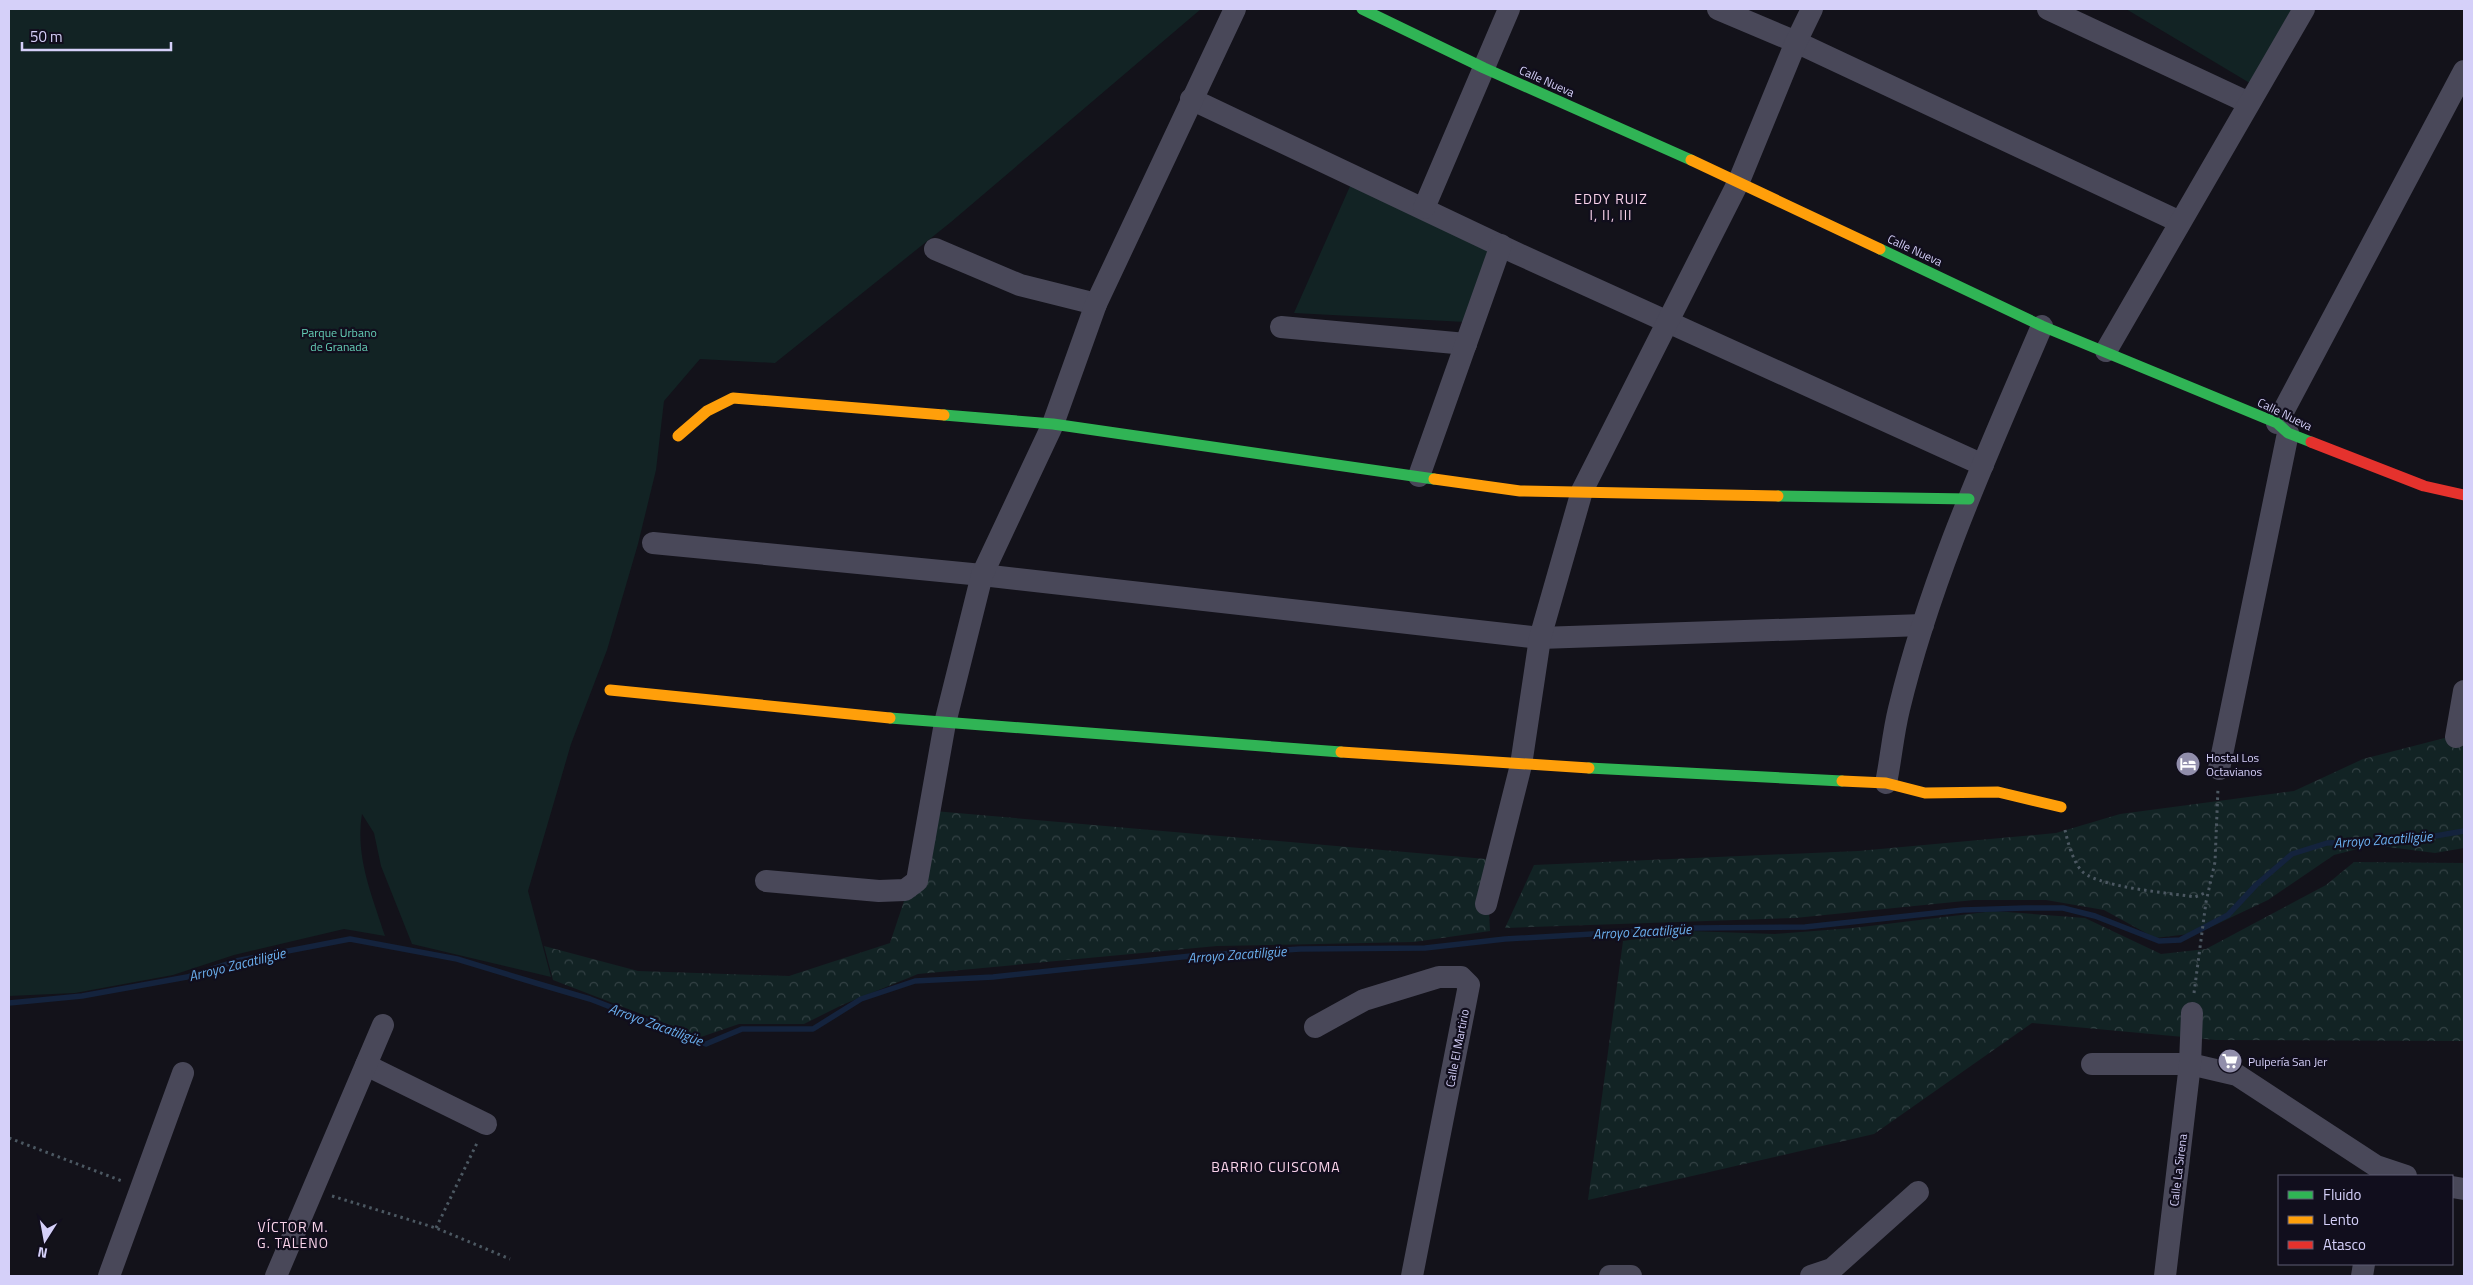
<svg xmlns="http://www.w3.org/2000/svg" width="2473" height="1285" font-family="'Titillium Web',sans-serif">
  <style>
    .forest { fill: url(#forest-crowns) }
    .green { fill: #122324 }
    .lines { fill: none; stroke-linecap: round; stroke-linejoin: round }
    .stream { stroke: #14233d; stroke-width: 5.5 }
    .path { stroke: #4c5862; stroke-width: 3; stroke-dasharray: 2.5 4; stroke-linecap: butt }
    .street { stroke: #494859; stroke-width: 22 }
    .fast { stroke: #30b455; stroke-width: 11 }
    .slow { stroke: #ff9f0a; stroke-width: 11 }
    .jam { stroke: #e5322d; stroke-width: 11 }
    .labels { text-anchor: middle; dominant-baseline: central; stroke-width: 4.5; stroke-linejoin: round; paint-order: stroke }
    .street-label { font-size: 12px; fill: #d5d0f9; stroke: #110e1d }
    .park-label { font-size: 12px; fill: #65cfb7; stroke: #110e1d }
    .poi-label { font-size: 12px; fill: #d5d0f9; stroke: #110e1d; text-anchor: start }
    .neighbourhood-label { font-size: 14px; letter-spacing: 1px; fill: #f9d2ea; stroke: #110e1d }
    .water-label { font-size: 14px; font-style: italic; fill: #6aaeed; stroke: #110e1d }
  </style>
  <defs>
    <pattern id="forest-crowns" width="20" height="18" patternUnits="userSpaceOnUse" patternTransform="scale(1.25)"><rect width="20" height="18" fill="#122324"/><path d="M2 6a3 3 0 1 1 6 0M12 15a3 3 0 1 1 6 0" fill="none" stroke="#344245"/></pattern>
  </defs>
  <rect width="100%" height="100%" fill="#13121a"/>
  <!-- forest -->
  <g class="forest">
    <path d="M2464,733V848L2435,853L2373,845L2334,855L2268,900L2198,933L2155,938L2104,910L2046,900H1974L1795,918L1505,928L1534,865L1858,851L2056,833L2120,814L2294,791L2363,759Z"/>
    <path d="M934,811L1486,859L1490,931L1414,942L1217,946L918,974L842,1005L804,1024H739L701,1037L553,980L544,946L638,971L789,976L890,943Z"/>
    <path d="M2354,862L2464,863V1041L2216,1040L2032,1023L1874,1134L1588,1200L1623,941L1689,931L1775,934L1853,928L1994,911L2085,918L2161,954L2206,949L2326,885Z"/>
  </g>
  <!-- green -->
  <g class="green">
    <path d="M9,9H1201L951,222L775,363L700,359L664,401L656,470L638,544L607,650L571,744L528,891L551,977L412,944L381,866L374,833L362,814C355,857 372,895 385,936L344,929L234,955L173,975L75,993L9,996Z"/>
    <path d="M2126,9H2297L2253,85Z"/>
    <path d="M1351,184L1490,250L1465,322L1294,313Z"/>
  </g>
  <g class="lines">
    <!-- stream -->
    <path class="stream" d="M9,1003L82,996L187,977L236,961L350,939L457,959L539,984L590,999L706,1044L742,1029H813L861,999L915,981L993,977L1191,956L1300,949L1425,948L1505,939L1694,928L1805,927L1963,910L2025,908H2063L2095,916L2159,941L2180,940L2228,915L2256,885L2292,854L2327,843L2412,840L2464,831"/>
    <!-- path -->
    <g class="path">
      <path d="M2065,830C2068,843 2072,858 2080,869C2092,887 2171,893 2195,897L2207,892"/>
      <path d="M2194,993L2206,902L2215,862L2218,788"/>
      <path d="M9,1138L122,1181"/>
      <path d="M332,1196L436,1228L510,1259"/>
      <path d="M436,1228L477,1143"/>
    </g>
    <!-- street -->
    <g class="street">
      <path d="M1718,9L1796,42L2180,222"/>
      <path d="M2048,9L2249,103"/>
      <path d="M1191,99L1516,253L1983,465"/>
      <path d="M1424,208L1509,9"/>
      <path d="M935,249L1020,285L1096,304"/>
      <path d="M1281,327L1466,344"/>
      <path d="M2106,351L2304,9"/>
      <path d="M2277,423L2464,71"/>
      <path d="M1419,476L1501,245"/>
      <path d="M653,543L982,575L1540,638L1923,625"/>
      <path d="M2456,737L2464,691"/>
      <path d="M2219,769L2288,433"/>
      <path d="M1886,783C1891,759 1893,733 1899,709C1931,576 1989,450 2042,326"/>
      <path d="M766,881L879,891L905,890L917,881L945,723L982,575L1053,424L1096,304L1235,9"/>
      <path d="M1486,904L1521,765L1540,638L1582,491L1739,181L1796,42L1812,9"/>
      <path d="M1315,1027L1364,1000L1439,977H1461L1469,985L1412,1276"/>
      <path d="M2092,1064H2190L2237,1075L2376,1166L2406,1176"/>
      <path d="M366,1065L486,1124"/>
      <path d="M2452,1187L2464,1189"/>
      <path d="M109,1276L183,1073"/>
      <path d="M276,1276L383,1025"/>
      <path d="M1610,1276H1631"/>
      <path d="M1811,1276L1832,1269L1918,1192"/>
      <path d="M2165,1276L2190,1064L2192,1013"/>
      <path d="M2362,1276L2364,1264"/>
    </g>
    <!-- fast -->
    <g class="fast">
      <path d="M1362,9L1484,68L1691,160"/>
      <path d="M1880,249L2042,326L2277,423L2288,433L2311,442"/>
      <path d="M944,415L1053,424L1434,479"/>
      <path d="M1778,496L1969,499"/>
      <path d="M890,718L1341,752"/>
      <path d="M1589,768L1842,781"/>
    </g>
    <!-- slow -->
    <g class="slow">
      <path d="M1691,160L1880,249"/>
      <path d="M678,436L707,411L733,398L944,415"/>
      <path d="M1434,479L1520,491L1778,496"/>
      <path d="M610,690L890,718"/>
      <path d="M1341,752L1589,768"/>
      <path d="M1842,781L1886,783L1925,793L1998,792L2061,807"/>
    </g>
    <!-- jam -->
    <path class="jam" d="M2311,442L2424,486L2464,495"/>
  </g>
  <!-- icons -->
  <defs>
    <symbol id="hotel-disc" viewBox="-11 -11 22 22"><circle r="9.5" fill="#918eab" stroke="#110e1d"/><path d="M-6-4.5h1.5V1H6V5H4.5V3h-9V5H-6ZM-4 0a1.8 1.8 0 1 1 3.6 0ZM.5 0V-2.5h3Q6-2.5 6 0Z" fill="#fff"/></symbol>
    <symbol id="supermarket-disc" viewBox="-11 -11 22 22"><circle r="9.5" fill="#918eab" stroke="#110e1d"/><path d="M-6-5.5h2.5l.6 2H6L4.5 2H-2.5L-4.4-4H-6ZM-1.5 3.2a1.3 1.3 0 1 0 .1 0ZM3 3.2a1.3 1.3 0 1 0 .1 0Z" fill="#fff"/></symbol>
  </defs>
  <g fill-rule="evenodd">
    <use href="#hotel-disc" x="2174" y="750" width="28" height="28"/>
    <use href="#supermarket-disc" x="2216" y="1047" width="28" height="28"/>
  </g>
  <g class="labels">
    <!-- street labels -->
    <g class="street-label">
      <text transform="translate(1547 81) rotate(24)">Calle Nueva</text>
      <text transform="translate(1915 250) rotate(25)">Calle Nueva</text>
      <text transform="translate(2285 414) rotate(26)">Calle Nueva</text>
      <text transform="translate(1457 1048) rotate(-79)">Calle El Martirio</text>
      <text transform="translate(2178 1170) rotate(-83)">Calle La Sirena</text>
    </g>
    <!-- park labels -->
    <g class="park-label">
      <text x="339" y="332">Parque Urbano<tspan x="339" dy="14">de Granada</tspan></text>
    </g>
    <!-- poi labels -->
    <g class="poi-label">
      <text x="2206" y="757">Hostal Los<tspan x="2206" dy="14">Octavianos</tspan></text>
      <text x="2248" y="1061">Pulpería San Jer</text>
    </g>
    <!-- neighbourhood labels -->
    <g class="neighbourhood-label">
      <text x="1611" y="198">EDDY RUIZ<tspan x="1611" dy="16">I, II, III</tspan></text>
      <text x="1276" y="1166">BARRIO CUISCOMA</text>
      <text x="293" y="1226">VÍCTOR M.<tspan x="293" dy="16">G. TALENO</tspan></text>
    </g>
    <!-- water labels -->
    <g class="water-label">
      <text transform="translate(2383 839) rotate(-4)">Arroyo Zacatiligüe</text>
      <text transform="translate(1642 931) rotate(-3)">Arroyo Zacatiligüe</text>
      <text transform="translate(1237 954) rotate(-4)">Arroyo Zacatiligüe</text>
      <text transform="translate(237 964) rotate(-14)">Arroyo Zacatiligüe</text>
      <text transform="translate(656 1024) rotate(20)">Arroyo Zacatiligüe</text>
    </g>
  </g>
  <!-- border -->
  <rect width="2473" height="1285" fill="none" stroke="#d5d0f9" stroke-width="20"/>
  <!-- legend -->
  <rect x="2278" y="1175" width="175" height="90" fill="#110e1d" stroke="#5f5c75"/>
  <rect x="2288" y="1191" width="25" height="8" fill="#30b455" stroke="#5f5c75"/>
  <text x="2323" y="1200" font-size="15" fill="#d5d0f9">Fluido</text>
  <rect x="2288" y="1216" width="25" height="8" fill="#ff9f0a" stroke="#5f5c75"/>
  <text x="2323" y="1225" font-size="15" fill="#d5d0f9">Lento</text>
  <rect x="2288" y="1241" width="25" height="8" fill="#e5322d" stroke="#5f5c75"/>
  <text x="2323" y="1250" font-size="15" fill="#d5d0f9">Atasco</text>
  <!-- north arrow -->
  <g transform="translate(45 1240) rotate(191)" stroke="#110e1d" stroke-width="4" paint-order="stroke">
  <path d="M0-4L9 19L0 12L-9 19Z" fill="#d5d0f9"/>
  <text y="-8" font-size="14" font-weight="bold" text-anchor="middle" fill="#d5d0f9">N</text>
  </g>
  <!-- scale -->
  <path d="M22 42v8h149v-8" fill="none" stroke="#d5d0f9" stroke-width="2.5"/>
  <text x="30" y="42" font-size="15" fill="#d5d0f9" stroke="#110e1d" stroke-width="4" paint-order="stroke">50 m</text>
</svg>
